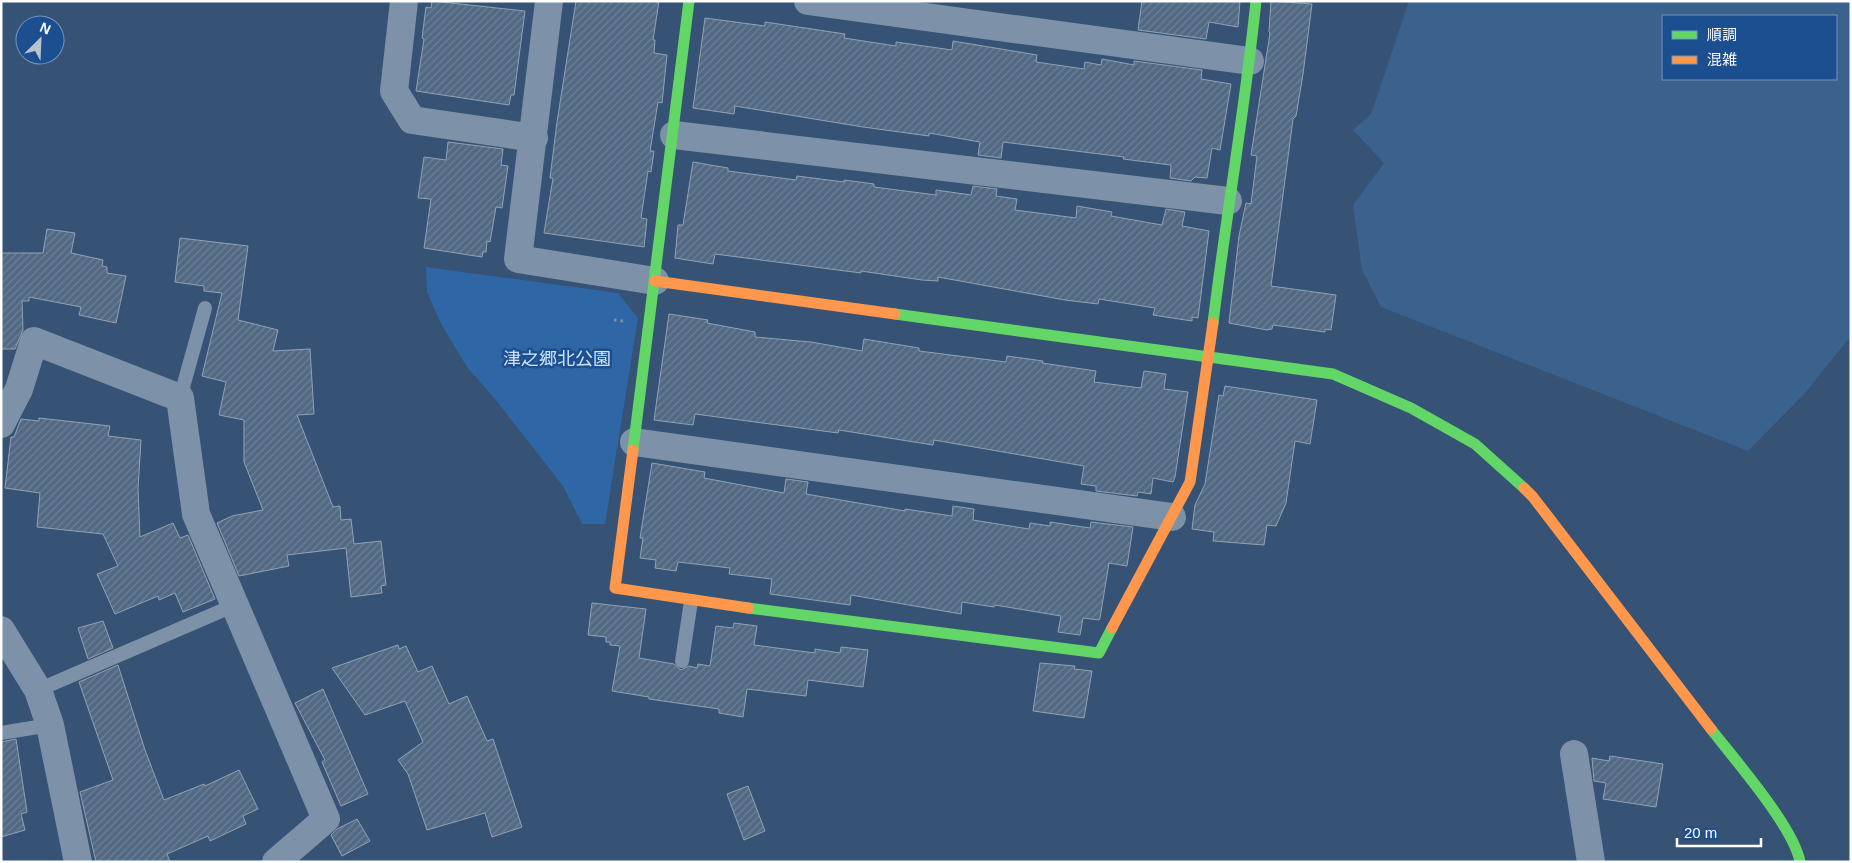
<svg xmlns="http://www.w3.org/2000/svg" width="1852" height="863" font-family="Helvetica,'Noto Sans JP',sans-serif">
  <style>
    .green { fill: #2f66a5 }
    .water { fill: #3b618d; fill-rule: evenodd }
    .building { fill: url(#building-hatch); stroke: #92a2b6 }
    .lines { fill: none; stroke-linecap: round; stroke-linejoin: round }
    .path { stroke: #7d92a8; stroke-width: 3; stroke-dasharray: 2.5 4; stroke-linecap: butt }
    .lane { stroke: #7d92a8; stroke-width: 14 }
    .street { stroke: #7d92a8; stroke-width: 28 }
    .fast { stroke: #63d668; stroke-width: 11 }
    .slow { stroke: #ff974d; stroke-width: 11 }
    .labels { text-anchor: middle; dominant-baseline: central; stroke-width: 5; stroke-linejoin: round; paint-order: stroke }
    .park-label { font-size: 18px; fill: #cfe3fa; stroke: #1b4f8f }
  </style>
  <defs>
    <pattern id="building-hatch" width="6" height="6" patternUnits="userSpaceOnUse" patternTransform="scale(1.25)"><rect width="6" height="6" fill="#526984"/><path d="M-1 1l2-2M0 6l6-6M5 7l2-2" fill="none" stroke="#6c8096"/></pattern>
  </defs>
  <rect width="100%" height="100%" fill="#365274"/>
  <!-- green -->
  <path class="green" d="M426,267L618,293L638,318L605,524H582L563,486L495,399L467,367L441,324L427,292Z"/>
  <!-- water -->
  <path class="water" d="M1409,1H1851V336L1805,393L1748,451L1381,307L1362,270L1353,205L1384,163L1353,130L1371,114ZM1663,16H1836V79H1663Z"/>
  <!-- building -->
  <g class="building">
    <path d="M432,1L525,11L514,95H511L509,105L416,91L424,39L422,38L426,7L431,8Z"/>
    <path d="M576,1H659L653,40H655L654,53L667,55L662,103L658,102L650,151H654L651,172L648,171L641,218L647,219L644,247L544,233L553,178H550L557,122Z"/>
    <path d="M1142,1H1240L1238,27L1209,22L1206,39L1138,30Z"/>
    <path d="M1271,1L1312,4L1303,74L1296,116L1293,119L1271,286L1336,295L1331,330L1325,329V332L1273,325L1272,329L1267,330L1229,323L1239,236L1246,203L1251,204L1257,156L1251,155L1270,33L1269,32Z"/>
    <path d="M705,18L765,26V22L845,34L844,38L896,46V42L952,50L953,41L1037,55L1036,62L1084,69L1085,62L1101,65L1102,59L1134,65V61L1202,70L1201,79L1231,84L1220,150L1212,148L1207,178L1195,177L1191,181L1170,178L1171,165L1123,159L1124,157L1003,142L1001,158L978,155L980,142L929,133V136L863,127L735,106L734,114L693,108Z"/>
    <path d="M448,142L503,149L501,165L508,166L502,208L496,207L490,242L487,241L486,252H483L482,257L424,248L431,199L418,198L424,157L446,160Z"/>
    <path d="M693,162L728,168V171L796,180L797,176L844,182V180L874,184V187L936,195V190L971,195L973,186L997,189L996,196L1017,199L1015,210L1076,218L1077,206L1112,212L1111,216L1162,225L1166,209L1185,212L1182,226L1209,231L1198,318L1192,317V321L1153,315L1155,308L1099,299L1098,304L1065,300L938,277V281L922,280L861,271V273L715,254L713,264L675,258L678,225H683Z"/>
    <path d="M47,229L75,233L71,253L103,260L102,266L107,267V273L126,276L116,323L79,315L81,307L29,297V301H22L23,330L15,349H1V253H43Z"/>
    <path d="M180,238L248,246L238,320L278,330L273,351L310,349L314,414L297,415L333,507L340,506L341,520L351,519L354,544L381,541L386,585L381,586L382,593L351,597L346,548L287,555L289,566L239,576L217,523L232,516L263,510L244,462V420L219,415L226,382L202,376L222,293L204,291V286L175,282Z"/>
    <path d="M669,314L708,320L707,323L755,332V337L811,342L862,351L864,339L919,348V351L1006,362L1007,356L1043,361L1042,363L1096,371L1094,382L1141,388L1144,371L1166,374L1164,389L1188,392L1175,477L1173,482L1153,478L1151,494L1138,492L1137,496L1096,491V486L1081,484L1084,466L934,440L933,445L839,430L838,433L695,414L693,425L654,420Z"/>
    <path d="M1225,386L1317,400L1310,444L1295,441L1286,503L1276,526L1267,525L1264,545L1213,541L1214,532L1192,529L1195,505L1205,484L1219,395L1223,396Z"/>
    <path d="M39,418L110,426L108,436L141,440L138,488L140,537L173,523L180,538L188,535L215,599L183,612L175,593L159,600L158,596L115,614L97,574L118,566L103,534L37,527L40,493L5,488L11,437H14L21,419L39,421Z"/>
    <path d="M652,463L705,472L704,478L784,493L786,479L808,482L806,494L905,511V509L952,516L953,506L974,509L973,520L1029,529L1030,523L1050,526V522L1090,528L1091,522L1133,527L1127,566L1109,563L1100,618L1099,620L1083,618L1080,635L1058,632L1061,616L995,605L994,607L962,602L961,614L851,595L850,605L770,594L772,579L729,574L730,568L678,562L676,571L655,568L656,560L640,558L643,538H640Z"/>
    <path d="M592,603L646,609L639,658L674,664L681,670L689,666L697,668L698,664L710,666L716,626L733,628L734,623L757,626L754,645L815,653V649L840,653L841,647L868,650L863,687L808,680L806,696L747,689L743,717L719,713V709L649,699V697L612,691L620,646L610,645V642H606V637L588,635Z"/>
    <path d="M103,621L113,648L88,659L78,628Z"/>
    <path d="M398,645L399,649L406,646L418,672L432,666L449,704L467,696L487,741L493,739L522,827L492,837L485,813L427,830L408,774L398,760L423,742L405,701L365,715L332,668Z"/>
    <path d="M1040,663L1075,666L1074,669L1092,671L1084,718L1033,711Z"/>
    <path d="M118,665L145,750L164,800L204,784L205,786L239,770L258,809L243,816L246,824L210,841L208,836L167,854L170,862H96L80,792L113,780L79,682Z"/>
    <path d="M323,689L368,794L341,806L322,762L325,760L295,703Z"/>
    <path d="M16,739L27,812L21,814L25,830L1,837V742Z"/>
    <path d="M1610,756L1663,764L1656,807L1603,799L1606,783L1594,781L1592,758L1609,761Z"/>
    <path d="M748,786L765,831L744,840L727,794Z"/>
    <path d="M357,819L370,841L342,856L331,835L337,829Z"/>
  </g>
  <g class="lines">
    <!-- path -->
    <path class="path" d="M614,320L623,321"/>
    <!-- lane -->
    <g class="lane">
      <path d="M180,398L205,308"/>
      <path d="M682,661L691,601"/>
      <path d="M38,690L235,605"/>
      <path d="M1,733L50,725"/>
    </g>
    <!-- street -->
    <g class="street">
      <path d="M404,1L394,91L412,120L534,138"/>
      <path d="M549,1L518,259L655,281"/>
      <path d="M808,1L1250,61"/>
      <path d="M674,135L1228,201"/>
      <path d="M1,424L19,389L34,341L180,398L196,514L326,819L276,862"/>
      <path d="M634,442L1172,517"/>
      <path d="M1,630L38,690L50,725L78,862"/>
      <path d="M1574,754L1591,862"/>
    </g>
    <!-- fast -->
    <g class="fast">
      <path d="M895,314L1333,374L1411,408L1475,444L1524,488"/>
      <path d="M1213,323C1226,216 1245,109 1256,1"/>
      <path d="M633,450L689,1"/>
      <path d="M748,608L1099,653L1112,628"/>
      <path d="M1711,729C1734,759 1794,827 1800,862"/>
    </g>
    <!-- slow -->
    <g class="slow">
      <path d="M655,281L895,314"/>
      <path d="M633,450L615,588L748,608"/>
      <path d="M1524,488L1533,497L1711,729"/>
      <path d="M1112,628L1190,482L1213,323"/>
    </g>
  </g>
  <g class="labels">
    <!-- park labels -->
    <g class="park-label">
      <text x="557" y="359">津之郷北公園</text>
    </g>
  </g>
  <!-- border -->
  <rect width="1852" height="863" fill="none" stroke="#ffffff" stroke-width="5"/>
  <!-- legend -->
  <rect x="1662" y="15" width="175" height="65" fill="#1b4f8f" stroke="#7695bc"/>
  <rect x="1672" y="31" width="25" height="8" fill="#63d668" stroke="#7695bc"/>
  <text x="1707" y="40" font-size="15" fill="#ffffff">順調</text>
  <rect x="1672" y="56" width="25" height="8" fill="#ff974d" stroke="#7695bc"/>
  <text x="1707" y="65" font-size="15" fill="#ffffff">混雑</text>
  <!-- north arrow -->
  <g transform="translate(40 40) rotate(24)"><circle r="24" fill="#1b4f8f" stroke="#7695bc"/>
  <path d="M0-4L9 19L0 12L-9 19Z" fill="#b9c2ce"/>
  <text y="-8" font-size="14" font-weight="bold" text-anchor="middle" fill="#ffffff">N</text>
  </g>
  <!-- scale -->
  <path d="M1677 838v8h84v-8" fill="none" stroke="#ffffff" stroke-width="2.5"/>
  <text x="1684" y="838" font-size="15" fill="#ffffff" stroke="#1b4f8f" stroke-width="4" paint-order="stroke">20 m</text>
</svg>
